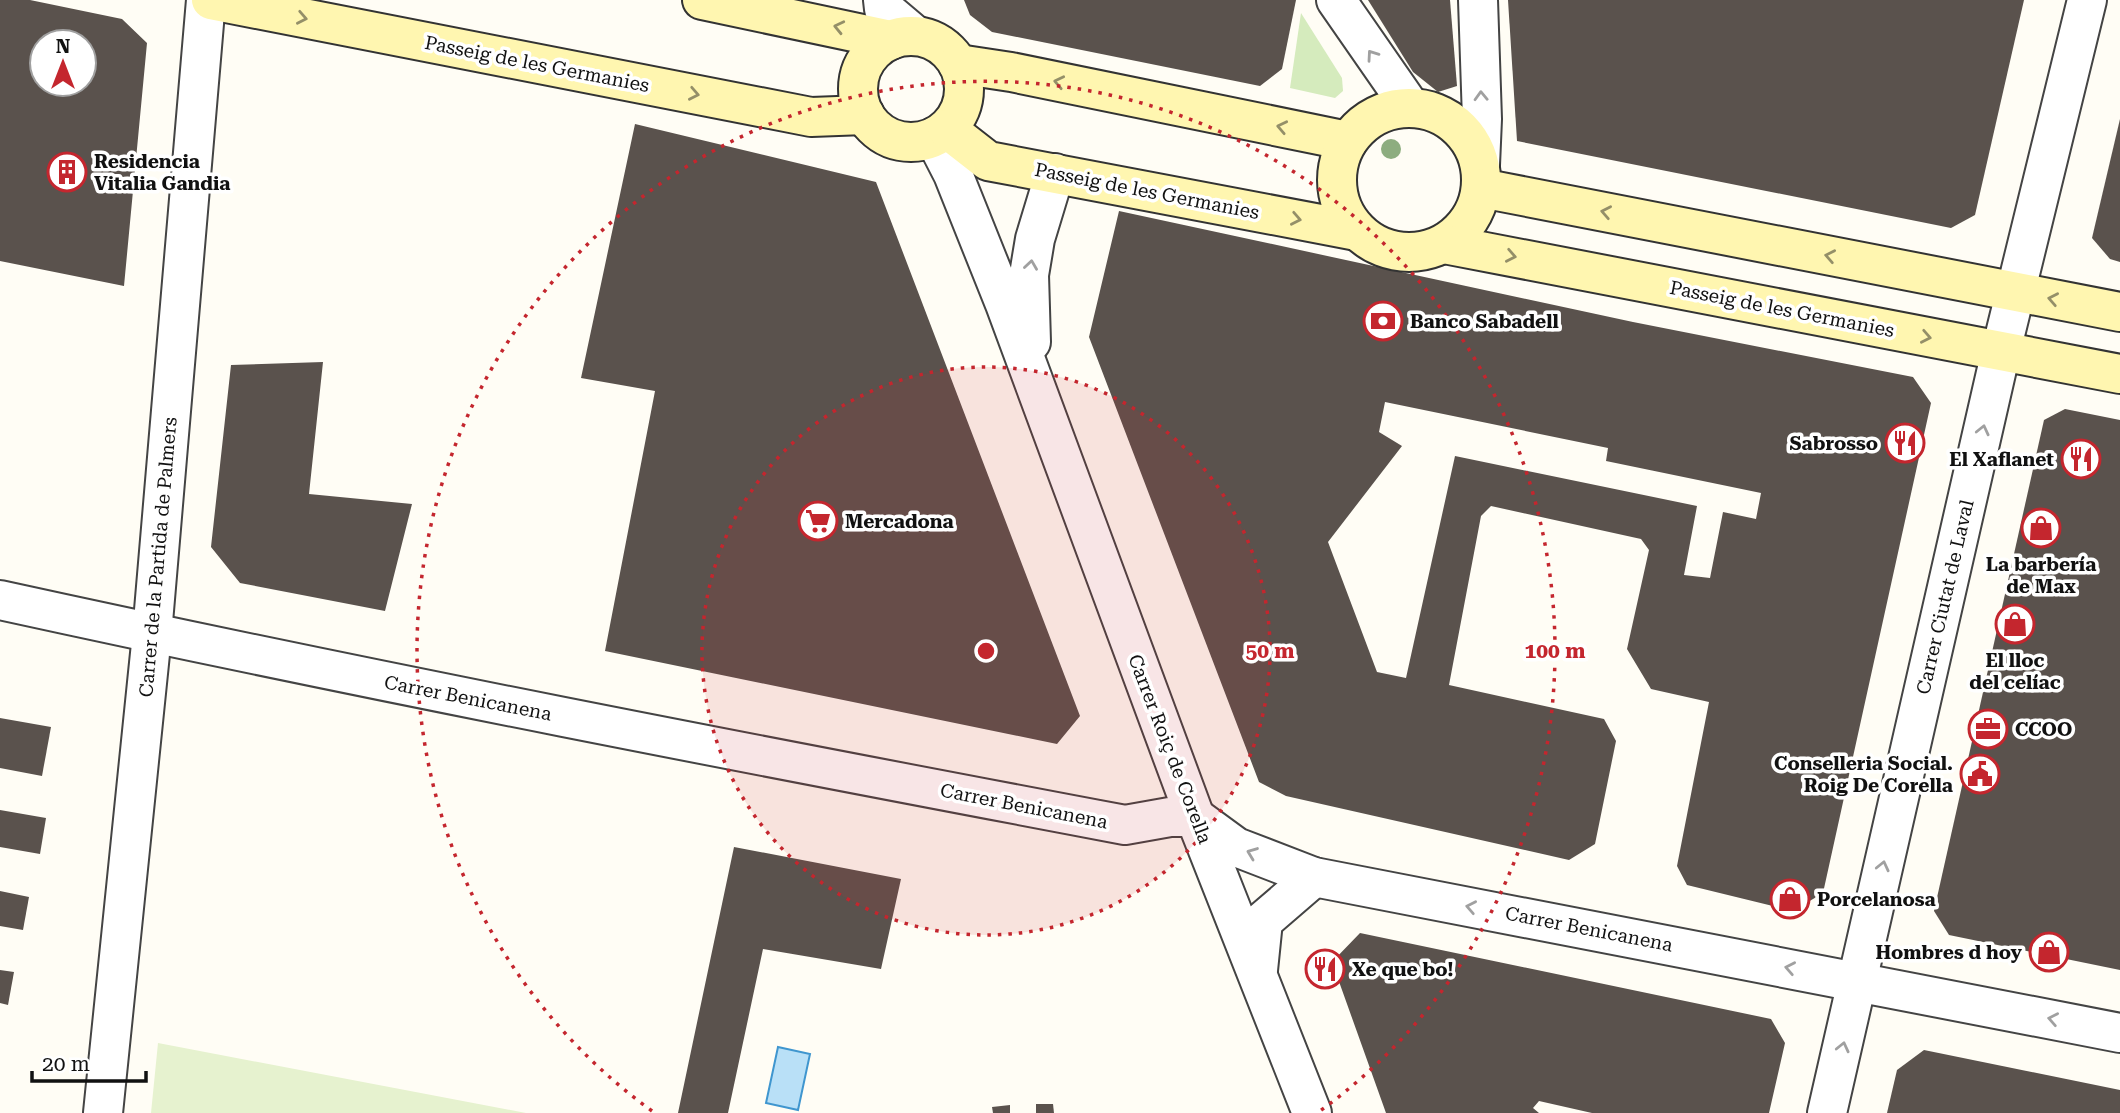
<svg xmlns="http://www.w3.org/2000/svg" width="2120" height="1113" font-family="'Roboto Serif',serif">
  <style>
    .green { fill: #d5ebbd }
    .pitch { fill: #e6f2cf }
    .water { fill: #b9e0f7; stroke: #3f96cf; stroke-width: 2 }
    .building { fill: #5a524d; fill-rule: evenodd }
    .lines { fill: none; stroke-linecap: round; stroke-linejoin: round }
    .street-casing { stroke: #444; stroke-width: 42 }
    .secondary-casing { stroke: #333; stroke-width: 42 }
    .street { stroke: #fff; stroke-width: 38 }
    .secondary { stroke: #fff6b0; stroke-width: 38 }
    .tree { fill: #8dad7f }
    .oneway { stroke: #948f68 }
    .oneway2 { stroke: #a0a0a0 }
    .ring { fill: none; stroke: #c4262e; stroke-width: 3.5; stroke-dasharray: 3.5 7 }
    .labels { text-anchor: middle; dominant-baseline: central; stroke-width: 7; stroke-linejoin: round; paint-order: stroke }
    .street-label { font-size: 19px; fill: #111; stroke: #fff }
    .poi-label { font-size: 19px; font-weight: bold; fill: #111; stroke: #fff; text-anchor: start }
    .centre { fill: #c4262e; stroke: #fff; stroke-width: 3.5 }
    .ring-label { font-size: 21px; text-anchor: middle; font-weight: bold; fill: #c4262e; stroke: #fff; stroke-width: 7; stroke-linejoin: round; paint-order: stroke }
  </style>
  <rect width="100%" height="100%" fill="#fffdf5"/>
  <!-- green -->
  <path class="green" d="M1301,13L1342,78L1343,91L1335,98L1290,88Z"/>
  <!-- pitch -->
  <path class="pitch" d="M158,1043L526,1113H151Z"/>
  <!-- water -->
  <path class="water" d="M778,1047L810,1054L798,1110L766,1103Z"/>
  <!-- building -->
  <g class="building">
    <path d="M0,0H30L122,19L147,43L124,286L0,261ZM42,42H84V84H42Z"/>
    <path d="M964,0H1296L1282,69L1260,86L992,32L970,15Z"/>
    <path d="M1368,0H1450L1457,86L1438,92L1413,72Z"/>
    <path d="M1508,0H2024L1975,215L1951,228L1517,141Z"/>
    <path d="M2120,119V262L2110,259L2092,238Z"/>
    <path d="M635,124L876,182L1080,716L1057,744L605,651L655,391L581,378Z"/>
    <path d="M1119,211L1633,322L1913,377L1931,403L1823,893L1793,911L1687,885L1677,866L1709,702L1651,689L1627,649L1649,550L1641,539L1491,506L1481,516L1449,685L1604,719L1616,741L1595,844L1569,860L1286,796L1259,782L1089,337ZM1385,402L1608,448L1606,461L1761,493L1756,519L1723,512L1710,578L1684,575L1697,506L1455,456L1406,678L1377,672L1328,542L1402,446L1379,432Z"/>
    <path d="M323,362L309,494L412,504L385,611L240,583L211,547L231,365Z"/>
    <path d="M2065,409L2120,420V970L1949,935L1934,911L2044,420Z"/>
    <path d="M0,718L51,727L42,776L0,768Z"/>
    <path d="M0,810L46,818L40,854L0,847Z"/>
    <path d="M734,847L901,879L881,969L763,949L728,1113H678Z"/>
    <path d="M0,891L29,897L23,930L0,926Z"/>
    <path d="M1360,933L1771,1019L1785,1043L1769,1113H1592L1539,1101L1533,1108L1539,1113H1386L1332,962Z"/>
    <path d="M0,970L14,972L8,1005L0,1003Z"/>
    <path d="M1924,1050L2120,1090V1113H1887L1897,1070Z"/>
    <path d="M1036,1104H1053L1054,1113H1036Z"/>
    <path d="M1010,1105V1113H993L992,1107Z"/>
  </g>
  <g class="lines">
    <defs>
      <g id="street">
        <path d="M883,0L884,9L916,36"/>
        <path d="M1336,0L1411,108"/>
        <path d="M1478,0L1482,119L1480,165"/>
        <path d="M934,137L953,174L1005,304L1195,817L1312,1113"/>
        <path d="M1031,342L1029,275L1035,239L1055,173"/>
        <path d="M0,600C374,682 749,754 1125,825L1170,817H1195L1236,847L1314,877L2120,1033"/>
        <path d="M1258,970L1263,921L1314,877"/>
        <path d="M103,1113L152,634L206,0"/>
        <path d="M1827,1113L2001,351L2087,0"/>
      </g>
      <g id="secondary">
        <path d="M211,0L811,117L865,115"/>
        <path d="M702,0L891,40"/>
        <circle cx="911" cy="89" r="53"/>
        <path d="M958,64L1011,72L1348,141"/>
        <circle cx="1409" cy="180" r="72"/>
        <path d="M947,129L988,161L1357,231"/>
        <path d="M1481,188L2120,312"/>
        <path d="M1444,244L2120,374"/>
      </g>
    </defs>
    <!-- street casing -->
    <use href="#street" class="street-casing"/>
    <!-- secondary casing -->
    <use href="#secondary" class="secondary-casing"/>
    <!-- street -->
    <use href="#street" class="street"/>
    <!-- secondary -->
    <use href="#secondary" class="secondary"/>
  </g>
  <!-- trees -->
  <circle class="tree" cx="1391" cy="149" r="10"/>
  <!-- one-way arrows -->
  <defs><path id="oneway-chevron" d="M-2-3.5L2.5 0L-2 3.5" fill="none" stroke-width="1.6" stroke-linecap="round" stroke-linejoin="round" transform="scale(1.75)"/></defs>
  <g class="oneway">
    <use href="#oneway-chevron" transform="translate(302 18) rotate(11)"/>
    <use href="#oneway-chevron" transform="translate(839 27) rotate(-167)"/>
    <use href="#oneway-chevron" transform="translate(1059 82) rotate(-168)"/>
    <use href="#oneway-chevron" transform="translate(694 94) rotate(11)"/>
    <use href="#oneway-chevron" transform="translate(1282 127) rotate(-168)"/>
    <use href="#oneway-chevron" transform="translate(1606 212) rotate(-169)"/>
    <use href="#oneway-chevron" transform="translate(1296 219) rotate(11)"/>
    <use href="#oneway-chevron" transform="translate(1511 256) rotate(11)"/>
    <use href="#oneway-chevron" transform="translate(1830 256) rotate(-169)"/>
    <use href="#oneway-chevron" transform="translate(2053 299) rotate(-169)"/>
    <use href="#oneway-chevron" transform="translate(1926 337) rotate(11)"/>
  </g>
  <g class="oneway2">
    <use href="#oneway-chevron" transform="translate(1372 55) rotate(-125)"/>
    <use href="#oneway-chevron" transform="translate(1481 96) rotate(-92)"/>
    <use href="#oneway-chevron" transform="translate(1031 265) rotate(-82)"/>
    <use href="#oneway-chevron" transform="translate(1983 430) rotate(-77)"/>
    <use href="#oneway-chevron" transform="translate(1252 853) rotate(-159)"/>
    <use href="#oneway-chevron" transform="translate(1883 866) rotate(-77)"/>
    <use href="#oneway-chevron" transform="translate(1471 907) rotate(-169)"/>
    <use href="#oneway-chevron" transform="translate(1790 968) rotate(-169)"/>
    <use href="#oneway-chevron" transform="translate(2053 1019) rotate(-169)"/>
    <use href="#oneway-chevron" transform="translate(1843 1047) rotate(-77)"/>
  </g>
  <!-- distance rings -->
  <circle cx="986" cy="651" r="284" fill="#c4262e" fill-opacity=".12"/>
  <g class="ring">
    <circle cx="986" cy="651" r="284"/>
    <path d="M652 1111A569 569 0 1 1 1320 1111"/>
  </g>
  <!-- icons -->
  <defs>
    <symbol id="building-ring" viewBox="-11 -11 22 22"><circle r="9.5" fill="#fff" stroke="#c4262e" stroke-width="1.5"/><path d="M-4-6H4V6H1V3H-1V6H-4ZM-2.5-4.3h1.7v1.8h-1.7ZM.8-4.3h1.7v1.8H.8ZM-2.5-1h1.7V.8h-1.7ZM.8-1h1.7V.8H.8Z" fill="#c4262e"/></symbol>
    <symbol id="bank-ring" viewBox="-11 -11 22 22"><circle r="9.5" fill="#fff" stroke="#c4262e" stroke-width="1.5"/><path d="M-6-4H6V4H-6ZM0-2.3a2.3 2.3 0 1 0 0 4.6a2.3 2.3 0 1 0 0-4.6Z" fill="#c4262e"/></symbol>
    <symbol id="restaurant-ring" viewBox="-11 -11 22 22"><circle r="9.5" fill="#fff" stroke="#c4262e" stroke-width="1.5"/><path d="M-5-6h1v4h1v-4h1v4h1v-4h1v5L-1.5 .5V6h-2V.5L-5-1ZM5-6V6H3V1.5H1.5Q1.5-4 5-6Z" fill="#c4262e"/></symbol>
    <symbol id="supermarket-ring" viewBox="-11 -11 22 22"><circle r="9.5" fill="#fff" stroke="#c4262e" stroke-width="1.5"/><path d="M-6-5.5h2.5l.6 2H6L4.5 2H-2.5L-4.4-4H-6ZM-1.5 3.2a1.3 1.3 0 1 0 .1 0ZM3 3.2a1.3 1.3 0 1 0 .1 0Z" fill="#c4262e"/></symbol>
    <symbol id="shop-ring" viewBox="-11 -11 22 22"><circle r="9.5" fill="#fff" stroke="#c4262e" stroke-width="1.5"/><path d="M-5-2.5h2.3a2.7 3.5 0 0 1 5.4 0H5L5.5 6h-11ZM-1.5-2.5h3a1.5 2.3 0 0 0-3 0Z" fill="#c4262e"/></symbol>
    <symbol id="office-ring" viewBox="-11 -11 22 22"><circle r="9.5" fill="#fff" stroke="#c4262e" stroke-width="1.5"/><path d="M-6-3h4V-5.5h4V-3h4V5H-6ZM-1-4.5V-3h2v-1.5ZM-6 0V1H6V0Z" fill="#c4262e"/></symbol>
    <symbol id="civic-ring" viewBox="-11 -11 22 22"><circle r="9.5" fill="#fff" stroke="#c4262e" stroke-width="1.5"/><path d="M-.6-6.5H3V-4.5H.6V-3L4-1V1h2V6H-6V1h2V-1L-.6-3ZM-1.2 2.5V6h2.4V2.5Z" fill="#c4262e"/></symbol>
  </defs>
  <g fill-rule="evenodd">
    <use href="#building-ring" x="45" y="150" width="44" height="44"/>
    <use href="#bank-ring" x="1361" y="299" width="44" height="44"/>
    <use href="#restaurant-ring" x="1883" y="421" width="44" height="44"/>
    <use href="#restaurant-ring" x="2059" y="437" width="44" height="44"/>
    <use href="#supermarket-ring" x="796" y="499" width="44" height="44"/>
    <use href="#shop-ring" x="2019" y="506" width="44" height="44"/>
    <use href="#shop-ring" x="1993" y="602" width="44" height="44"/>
    <use href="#office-ring" x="1966" y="707" width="44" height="44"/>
    <use href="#civic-ring" x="1958" y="752" width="44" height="44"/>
    <use href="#shop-ring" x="1768" y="877" width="44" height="44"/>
    <use href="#shop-ring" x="2027" y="930" width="44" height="44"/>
    <use href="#restaurant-ring" x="1303" y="947" width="44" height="44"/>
  </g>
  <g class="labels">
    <!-- street labels -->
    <g class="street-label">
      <text transform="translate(537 64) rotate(11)">Passeig de les Germanies</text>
      <text transform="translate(1147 191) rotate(11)">Passeig de les Germanies</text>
      <text transform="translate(1782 309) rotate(11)">Passeig de les Germanies</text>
      <text transform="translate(158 557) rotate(-85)">Carrer de la Partida de Palmers</text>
      <text transform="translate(1945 597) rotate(-77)">Carrer Ciutat de Laval</text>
      <text transform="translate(468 698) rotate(11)">Carrer Benicanena</text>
      <text transform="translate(1170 749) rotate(69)">Carrer Roiç de Corella</text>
      <text transform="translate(1024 806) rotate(11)">Carrer Benicanena</text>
      <text transform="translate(1589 929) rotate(11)">Carrer Benicanena</text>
    </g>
    <!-- poi labels -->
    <g class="poi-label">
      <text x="94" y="161">Residencia<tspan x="94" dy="22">Vitalia Gandia</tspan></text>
      <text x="1410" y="321">Banco Sabadell</text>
      <text x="1878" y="443" text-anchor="end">Sabrosso</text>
      <text x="2054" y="459" text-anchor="end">El Xaflanet</text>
      <text x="845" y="521">Mercadona</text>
      <text x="2041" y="564" text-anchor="middle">La barbería<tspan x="2041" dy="22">de Max</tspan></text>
      <text x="2015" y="660" text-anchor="middle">El lloc<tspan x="2015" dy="22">del celíac</tspan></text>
      <text x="2015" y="729">CCOO</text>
      <text x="1953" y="763" text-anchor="end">Conselleria Social.<tspan x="1953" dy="22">Roig De Corella</tspan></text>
      <text x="1817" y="899">Porcelanosa</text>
      <text x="2022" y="952" text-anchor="end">Hombres d hoy</text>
      <text x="1352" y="969">Xe que bo!</text>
    </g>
  </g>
  <circle cx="986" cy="651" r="10" class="centre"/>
  <g class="ring-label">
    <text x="1270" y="658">50 m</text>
    <text x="1555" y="658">100 m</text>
  </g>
  <!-- north arrow -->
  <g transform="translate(63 63)"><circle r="33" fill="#ffffff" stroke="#a0a0a0" stroke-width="2"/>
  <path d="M0-5L12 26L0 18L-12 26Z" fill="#c4262e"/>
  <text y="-10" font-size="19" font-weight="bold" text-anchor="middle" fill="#111111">N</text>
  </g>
  <!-- scale -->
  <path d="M32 1071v10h114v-10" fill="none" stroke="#111111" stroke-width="3.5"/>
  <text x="42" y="1071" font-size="21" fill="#111111" stroke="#ffffff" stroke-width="5" paint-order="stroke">20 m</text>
</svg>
